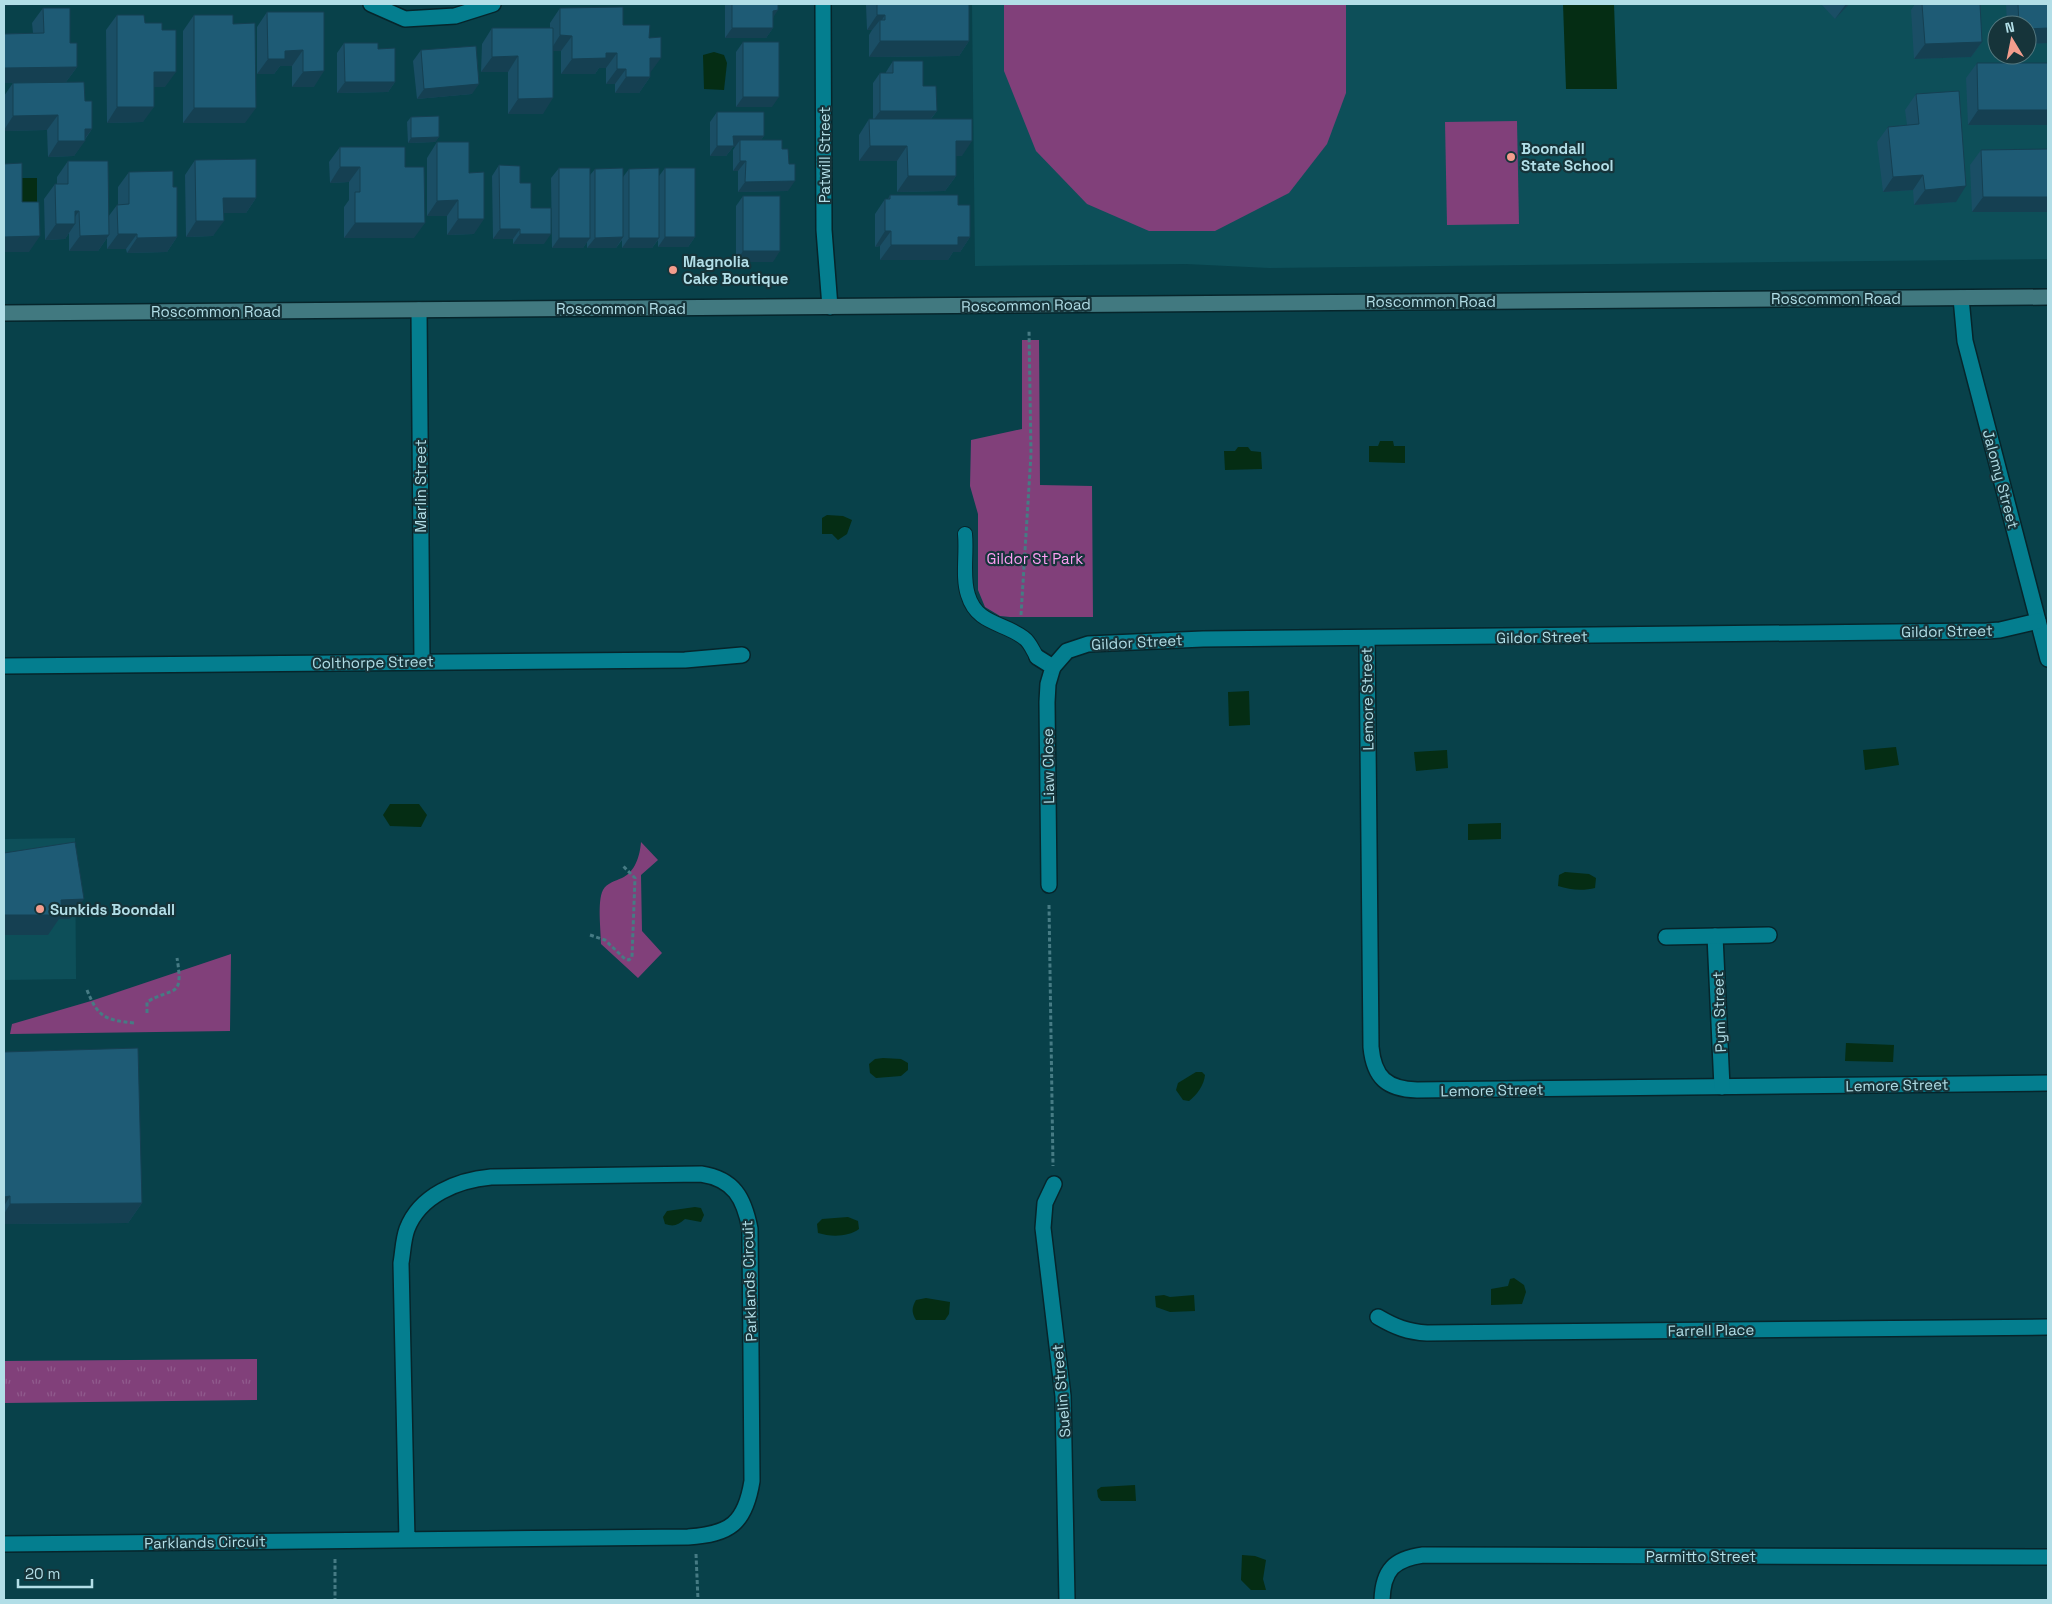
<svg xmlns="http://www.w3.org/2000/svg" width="2052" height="1604" font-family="'Space Grotesk',sans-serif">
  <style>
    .built { fill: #0d4f59; fill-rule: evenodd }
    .grass { fill: url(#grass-tufts) }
    .park { fill: #81407a }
    .water { fill: #052d14 }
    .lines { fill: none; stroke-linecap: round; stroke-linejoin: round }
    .lane-casing { stroke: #06252b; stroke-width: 16 }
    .street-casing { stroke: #06252b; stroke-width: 18 }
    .secondary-casing { stroke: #06252b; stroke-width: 18 }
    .path { stroke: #467b84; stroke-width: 3; stroke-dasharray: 4 2.5; stroke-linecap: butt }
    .lane { stroke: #047e8f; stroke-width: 14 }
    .street { stroke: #047e8f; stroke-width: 15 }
    .secondary { stroke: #417980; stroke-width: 15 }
    .wall { fill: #1a4e65 }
    .shaded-wall { fill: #154052 }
    .building { fill: #1e5b75; stroke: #154052 }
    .poi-dot { fill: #f49d8d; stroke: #16343a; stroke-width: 2 }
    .labels { text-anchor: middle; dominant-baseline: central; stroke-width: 4.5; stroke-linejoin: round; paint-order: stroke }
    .poi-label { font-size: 15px; font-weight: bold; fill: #b2dee7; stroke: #16343a; text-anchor: start }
    .street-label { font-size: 15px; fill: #b2dee7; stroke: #16343a }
    .park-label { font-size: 15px; fill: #fe9ff3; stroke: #16343a }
  </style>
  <defs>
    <pattern id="grass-tufts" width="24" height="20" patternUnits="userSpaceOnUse" patternTransform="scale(1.25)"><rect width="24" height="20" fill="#81407a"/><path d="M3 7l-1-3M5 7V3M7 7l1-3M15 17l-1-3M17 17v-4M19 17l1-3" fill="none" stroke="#905b8d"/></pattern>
  </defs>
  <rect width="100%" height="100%" fill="#08414a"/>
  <!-- built -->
  <g class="built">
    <path d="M972,4H2048V259L1269,268L1186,264L975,266ZM1997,25H2027V55H1997Z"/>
    <path d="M75,838L76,979L4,980V839Z"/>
  </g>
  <!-- grass -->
  <path class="grass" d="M257,1359V1400L4,1403V1361Z"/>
  <!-- park -->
  <g class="park">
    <path d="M1004,4H1346V93L1327,144L1289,193L1215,231H1149L1087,204L1036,151L1004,71Z"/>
    <path d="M1517,121L1519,224L1447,225L1445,122Z"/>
    <path d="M1022,340H1039L1040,485L1092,486L1093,617H1010L1000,616L985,607L978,590V514L970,486L971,440L1022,429Z"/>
    <path d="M641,842L658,860L641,875L642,931L662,953L638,978L601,944C601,931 597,901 603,890C607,883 615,881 622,878C635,872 640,856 641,842Z"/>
    <path d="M231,954L230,1031L10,1034L12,1024L91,1001Z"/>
  </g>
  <!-- water -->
  <g class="water">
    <path d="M1563,4H1614L1617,89H1566Z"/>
    <path d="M714,52L724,55L727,63L724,90L704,89L703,55Z"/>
    <path d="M20,178H37V208L20,210Z"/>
    <path d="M1380,441H1393L1394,446H1405V463L1369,462V446H1378Z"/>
    <path d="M1238,447H1248L1251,451L1261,452L1262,469L1225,470L1224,451H1235Z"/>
    <path d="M827,515L843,516L852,520L847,534L838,540L832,534H822V518Z"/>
    <path d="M1249,691L1250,725L1229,726L1228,692Z"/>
    <path d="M1896,747L1899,765L1865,770L1863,750Z"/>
    <path d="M1447,750L1448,768L1416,771L1414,752Z"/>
    <path d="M390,804H419L427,815L421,827L390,826L383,815Z"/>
    <path d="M1501,823V839L1468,840V824Z"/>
    <path d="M1565,872L1589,874L1596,878L1595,888C1583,891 1570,890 1558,886L1559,875Z"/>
    <path d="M1846,1043L1894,1045L1893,1062L1845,1061Z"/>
    <path d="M883,1058L901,1059L908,1063V1070L901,1076L876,1078L870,1073L869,1064L875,1059Z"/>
    <path d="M1196,1072H1202L1205,1075C1204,1085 1197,1095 1189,1101L1183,1100L1176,1090L1178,1083Z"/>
    <path d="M695,1207L701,1208L704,1215L701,1222L685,1219C678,1225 674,1227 665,1224L663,1217L667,1211Z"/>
    <path d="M848,1217L858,1221L859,1229C848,1237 831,1237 818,1233L817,1224L822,1219Z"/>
    <path d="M1514,1278L1524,1285L1526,1292L1522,1304L1491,1305V1289L1508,1286L1510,1279Z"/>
    <path d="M1164,1295L1170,1297L1194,1295L1195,1311L1170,1312L1156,1307L1155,1296Z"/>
    <path d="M926,1298L950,1302L949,1314L945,1320H916C911,1312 912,1307 916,1300Z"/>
    <path d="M1135,1485L1136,1501H1101L1098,1497L1097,1490L1101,1487Z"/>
    <path d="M1242,1555L1255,1556L1266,1560L1263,1579L1266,1590H1251L1241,1580Z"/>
  </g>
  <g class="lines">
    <defs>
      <path id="lane" d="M965,534C967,554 962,577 968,595C977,625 1004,622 1024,638C1030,642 1033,651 1037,657"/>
      <g id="street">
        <path d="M371,4L405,19L455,16L493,4"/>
        <path d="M823,4L824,230L830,307"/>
        <path d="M1961,298L1965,341L2048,659"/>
        <path d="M419,310L422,662"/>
        <path d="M1367,639L1371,1047C1374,1078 1387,1089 1417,1090L2048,1083"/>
        <path d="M1037,657L1053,667L1048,684L1047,702L1049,885"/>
        <path d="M4,666L685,660L742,655"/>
        <path d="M1053,667L1067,651L1088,644L1203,639L1987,631L2000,630L2038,621"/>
        <path d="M1715,936L1722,1087"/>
        <path d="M1666,937L1769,935"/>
        <path d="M1054,1184L1045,1203L1043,1228L1063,1396L1067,1600"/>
        <path d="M1378,1317C1395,1327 1408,1332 1427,1333L2048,1327"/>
        <path d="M4,1544L688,1537C730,1534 745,1524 752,1481L750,1229C744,1198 734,1179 701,1174L491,1177C458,1180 420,1195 407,1229C403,1240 403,1252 401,1263L407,1540"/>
        <path d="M1382,1600C1383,1570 1394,1559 1423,1555L2048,1557"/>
      </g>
      <path id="secondary" d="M4,313L2048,297"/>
    </defs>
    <!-- lane casing -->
    <use href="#lane" class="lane-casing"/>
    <!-- street casing -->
    <use href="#street" class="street-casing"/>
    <!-- secondary casing -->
    <use href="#secondary" class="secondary-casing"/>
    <!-- path -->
    <g class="path">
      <path d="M1021,615L1031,454L1029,330"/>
      <path d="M1049,905L1053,1166"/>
      <path d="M590,935L605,940L625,959L629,960L632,957L635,878L623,866"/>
      <path d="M87,990C98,1018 106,1020 134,1023"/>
      <path d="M147,1013V1002C173,986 184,1000 177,958"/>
      <path d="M696,1554L698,1600"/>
      <path d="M335,1559V1600"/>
    </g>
    <!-- lane -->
    <use href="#lane" class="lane"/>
    <!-- street -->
    <use href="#street" class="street"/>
    <!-- secondary -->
    <use href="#secondary" class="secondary"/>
  </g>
  <!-- wall -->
  <g class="wall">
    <path d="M725,4H778L773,18V28L766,38H725Z"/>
    <path d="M867,4H969V41L959,56L869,57V35L872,30H867L866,5Z"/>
    <path d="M1821,4H1849L1835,19Z"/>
    <path d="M1915,4H1980L1982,42L1971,57L1914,59L1911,10Z"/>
    <path d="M2006,4H2048V43L2027,44V25H2007Z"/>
    <path d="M43,8L70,43L77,67L66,82L4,83V34L33,33L32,23Z"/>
    <path d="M560,8L623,25L649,38L650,73V77L639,93H615V84H606V68H599L595,74H561V51H553L543,114H508V72H481L482,44L492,28H550V23Z"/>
    <path d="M267,12H324L314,87H292V66H280L274,74H257V27Z"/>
    <path d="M117,15L145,23L165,87H154L143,122L107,123L106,30Z"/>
    <path d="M194,15L233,24L245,123H183V31Z"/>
    <path d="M743,42L772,107H736V52Z"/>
    <path d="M344,43L378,49L395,82L388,92L337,93V53Z"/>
    <path d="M421,50L472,94L417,99L413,61Z"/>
    <path d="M893,61L923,86L937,111L931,119L962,156H956V176L945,191L897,192V161H859V135L869,119H873V83L880,73H886V72Z"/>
    <path d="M1977,63H2048V125H1968L1966,78Z"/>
    <path d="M13,83L85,101L92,129L74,156L48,157L47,130L4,131V96Z"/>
    <path d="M1916,94L1956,202L1914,205L1913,190L1883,192L1877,142L1888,127L1907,125L1905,110Z"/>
    <path d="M717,112L764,136L761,140L782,149L788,191L738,192V171H733V150L735,147H733L726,156H710V122Z"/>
    <path d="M411,117L439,137L435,142L408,143L407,122Z"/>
    <path d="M437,142L469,173L474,234L447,235V216H427V158Z"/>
    <path d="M340,147L405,167L414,238H344V207L349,200V182L330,183L329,162Z"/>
    <path d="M2048,149L1972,212L1970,165L1981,150Z"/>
    <path d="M195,160L256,198L246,213H224L213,236L186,237L185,175Z"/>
    <path d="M68,161L108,217L117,205H118V187L129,172L173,187L177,237L167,252L127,253L126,249H107V238L98,251H69V233L65,239L45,240L44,199L55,184H57V177Z"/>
    <path d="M499,165L520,183L531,208L544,244H513V239H493L492,176Z"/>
    <path d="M559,168L590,175L595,169L623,177L629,169L659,176L665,168L695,237L688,247H658V240L652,248H622V240L616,248H587V242L583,248H552L551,178Z"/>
    <path d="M890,195L958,205L970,237L960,252H953L948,260H880V246L875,247V214L885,199H888Z"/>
    <path d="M743,196L773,262H736V206Z"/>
    <path d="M4,1052L142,1203L128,1223L4,1224Z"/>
  </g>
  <!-- shaded-wall -->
  <g class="shaded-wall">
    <path d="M4,4H35L33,5L4,6Z"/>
    <path d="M1846,4H1849L1835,19Z"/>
    <path d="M778,10L771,21L773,11Z"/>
    <path d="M877,15H885L880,23V20L872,30H867Z"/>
    <path d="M732,28H773L766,38H725Z"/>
    <path d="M2048,28V43L2027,44V29Z"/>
    <path d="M560,35L572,36L561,51H550Z"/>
    <path d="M880,41H969L959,56L869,57Z"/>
    <path d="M1982,42L1971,57L1914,59L1925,44Z"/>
    <path d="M303,50L292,66H280L274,74H257L268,59L285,51Z"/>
    <path d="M606,53H617L606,68H599L595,74H561L572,59Z"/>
    <path d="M518,56L508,72H481L492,57Z"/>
    <path d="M650,58H661L650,73H639Z"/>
    <path d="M77,67L66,82L4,83V68Z"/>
    <path d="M617,69H626L615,84H606Z"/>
    <path d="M324,71L314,87H292L303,72Z"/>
    <path d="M154,72H176L165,87H143Z"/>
    <path d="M626,77H650L639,93H615Z"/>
    <path d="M345,82H395L388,92L337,93Z"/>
    <path d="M479,84L472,94L417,99L424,89Z"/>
    <path d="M743,97H779L772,107H736Z"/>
    <path d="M553,98L543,114H508L518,99Z"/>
    <path d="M117,107H154L143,122L107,123Z"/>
    <path d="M194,108H256L245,123H183Z"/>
    <path d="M1978,110H2048V125H1968Z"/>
    <path d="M880,111H937L929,121H873Z"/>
    <path d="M58,115L47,130L4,131V130L13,116Z"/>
    <path d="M85,129H92L83,141H85L74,156L48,157L58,141Z"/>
    <path d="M733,136H764L756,146L740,140L735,147H733L726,156H710L717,146Z"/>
    <path d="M439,137L435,142L408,143L411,138Z"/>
    <path d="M956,141H972L962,156H945Z"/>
    <path d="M870,146H907L897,161H859Z"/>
    <path d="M740,161H746L738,171H733Z"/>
    <path d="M340,167H360L349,182L330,183Z"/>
    <path d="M1923,175L1913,190L1883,192L1893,177Z"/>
    <path d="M908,176H956L945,191L897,192Z"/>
    <path d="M795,181L788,191L738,192L745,182Z"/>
    <path d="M1966,186L1956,202L1914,205L1925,190Z"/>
    <path d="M1983,197H2048V212H1972Z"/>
    <path d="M223,198H256L246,213H213Z"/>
    <path d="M458,200L447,216H427L437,201Z"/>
    <path d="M75,211H79L70,224H75L65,239L45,240L56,224Z"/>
    <path d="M458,219H484L474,234L447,235Z"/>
    <path d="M196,221H224L213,236L186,237Z"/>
    <path d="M355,223H425L414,238H344Z"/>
    <path d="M500,229H520L513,239H493Z"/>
    <path d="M885,231H891L880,246L875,247Z"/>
    <path d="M118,234H137L126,249H107Z"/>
    <path d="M520,234H551L544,244H513Z"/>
    <path d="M109,235L98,251H69L80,236Z"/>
    <path d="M40,236L29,252H4V237Z"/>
    <path d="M177,237L167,252L127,253L137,238Z"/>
    <path d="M623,237L616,248H587L595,238Z"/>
    <path d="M665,237H695L688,247H658Z"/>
    <path d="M958,237H970L960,252H953L948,260H880L891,245Z"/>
    <path d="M559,238H590L583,248H552Z"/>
    <path d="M629,238H659L652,248H622Z"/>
    <path d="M743,251H780L773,262H736Z"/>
    <path d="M84,899L70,919H59L48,935H4V915L61,900Z"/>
    <path d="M10,1196L4,1206V1197Z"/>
    <path d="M142,1203L128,1223L4,1224V1214L10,1204Z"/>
  </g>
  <!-- building -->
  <g class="building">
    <path d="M732,4H778V10L773,11V28H732Z"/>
    <path d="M877,4H969V41H880V20H885V15H877Z"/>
    <path d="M1922,4H1980L1982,42L1925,44Z"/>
    <path d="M2018,4H2048V28L2027,29V25H2019Z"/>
    <path d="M623,7V25H650L649,38L661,37V58H650V77H626V69H617V53H606V58L572,59V36L560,35V8Z"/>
    <path d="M43,8H70V43H77V67L4,68V34L44,33Z"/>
    <path d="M267,12H324V71L303,72V50L285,51V59H268Z"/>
    <path d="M117,15H144L145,23H162V30H176V72H154V107H117Z"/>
    <path d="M194,15H233V24L255,23L256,108H194Z"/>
    <path d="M492,28H553V98L518,99V56L492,57Z"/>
    <rect x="743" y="42" width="36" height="55"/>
    <path d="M344,43H378V49L395,48V82H345Z"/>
    <path d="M476,46L479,84L424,89L421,50Z"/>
    <path d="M893,61H923V86H936L937,111H880V73H893Z"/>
    <path d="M1977,63H2048V110H1978Z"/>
    <path d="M84,82L85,101H92V129H85V141H58V115L13,116V83Z"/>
    <path d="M1959,91L1966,186L1925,190L1923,175L1893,177L1888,127L1919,124L1916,94Z"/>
    <path d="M717,112H764V136H733L734,146H717Z"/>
    <path d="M439,116V137L411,138V117Z"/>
    <path d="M869,119H972V141H956V176H908L907,146H870Z"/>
    <path d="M740,140H782V149H788L789,164H795V181L745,182L746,161H740Z"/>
    <path d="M437,142H469V173L484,172V219H458V200L437,201Z"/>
    <path d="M340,147H405V167H424L425,223H355V192H360V167H340Z"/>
    <path d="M2048,149V197H1983L1981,150Z"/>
    <path d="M256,159V198H223L224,221H196L195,160Z"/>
    <path d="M68,161H108L109,235L80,236L79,211H75V224H56L55,184H68Z"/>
    <path d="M22,163V202H39L40,236L4,237V164Z"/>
    <path d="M499,165L520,166V183H531V208H551V234H520V229H500Z"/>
    <rect x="559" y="168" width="31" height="70"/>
    <path d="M623,168V237L595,238V169Z"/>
    <path d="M659,168V238H629V169Z"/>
    <rect x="665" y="168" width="30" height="69"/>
    <path d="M173,171V187H177V237L137,238V234H118L117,205L129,204V172Z"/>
    <path d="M890,195H958V205H970V237H958V245H891V231H885V199H890Z"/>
    <rect x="743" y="196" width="37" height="55"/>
    <path d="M75,842L84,899L61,900L62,915H4V853Z"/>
    <path d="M138,1048L142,1203L10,1204V1196L4,1197V1052Z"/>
  </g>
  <!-- markers -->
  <g class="poi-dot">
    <circle cx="1511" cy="157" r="5"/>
    <circle cx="673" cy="270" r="5"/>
    <circle cx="40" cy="909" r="5"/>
  </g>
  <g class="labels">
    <!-- poi labels -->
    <g class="poi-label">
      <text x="1521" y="148">Boondall<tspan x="1521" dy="17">State School</tspan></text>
      <text x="683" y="261">Magnolia<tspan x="683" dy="17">Cake Boutique</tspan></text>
      <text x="50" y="909">Sunkids Boondall</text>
    </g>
    <!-- street labels -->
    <g class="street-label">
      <text transform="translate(824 155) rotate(-90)">Patwill Street</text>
      <text x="1836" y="298">Roscommon Road</text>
      <text x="1431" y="301">Roscommon Road</text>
      <text transform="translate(1026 305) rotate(-1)">Roscommon Road</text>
      <text x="621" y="308">Roscommon Road</text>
      <text x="216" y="311">Roscommon Road</text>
      <text transform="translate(2001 479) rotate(75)">Jalomy Street</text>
      <text transform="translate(420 486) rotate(-90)">Marlin Street</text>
      <text transform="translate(1947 631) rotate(-1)">Gildor Street</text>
      <text transform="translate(1542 637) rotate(-1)">Gildor Street</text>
      <text transform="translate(1137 642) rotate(-3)">Gildor Street</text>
      <text transform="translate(373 662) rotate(-1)">Colthorpe Street</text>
      <text transform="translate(1367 699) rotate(-91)">Lemore Street</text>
      <text transform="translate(1048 766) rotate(-91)">Liaw Close</text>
      <text transform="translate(1719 1012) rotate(-92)">Pym Street</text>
      <text transform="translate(1897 1085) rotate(-1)">Lemore Street</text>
      <text transform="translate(1492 1090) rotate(-1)">Lemore Street</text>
      <text transform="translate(749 1281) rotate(-92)">Parklands Circuit</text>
      <text transform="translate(1711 1330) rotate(-1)">Farrell Place</text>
      <text transform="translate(1061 1391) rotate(-95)">Suelin Street</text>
      <text transform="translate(205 1542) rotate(-1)">Parklands Circuit</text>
      <text x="1701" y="1556">Parmitto Street</text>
    </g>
    <!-- park labels -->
    <g class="park-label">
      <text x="1035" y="558">Gildor St Park</text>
    </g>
  </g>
  <!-- border -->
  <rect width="2052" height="1604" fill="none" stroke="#b2dee7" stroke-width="10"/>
  <!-- north arrow -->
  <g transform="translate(2012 40) rotate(350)"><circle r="24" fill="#16343a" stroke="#54787f"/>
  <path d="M0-4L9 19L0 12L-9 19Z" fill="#f49d8d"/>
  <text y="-8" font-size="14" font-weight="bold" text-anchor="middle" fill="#b2dee7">N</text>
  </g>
  <!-- scale -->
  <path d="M18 1579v8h74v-8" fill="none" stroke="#b2dee7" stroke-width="2.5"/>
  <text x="25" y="1579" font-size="15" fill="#b2dee7" stroke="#16343a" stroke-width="4" paint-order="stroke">20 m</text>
</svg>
